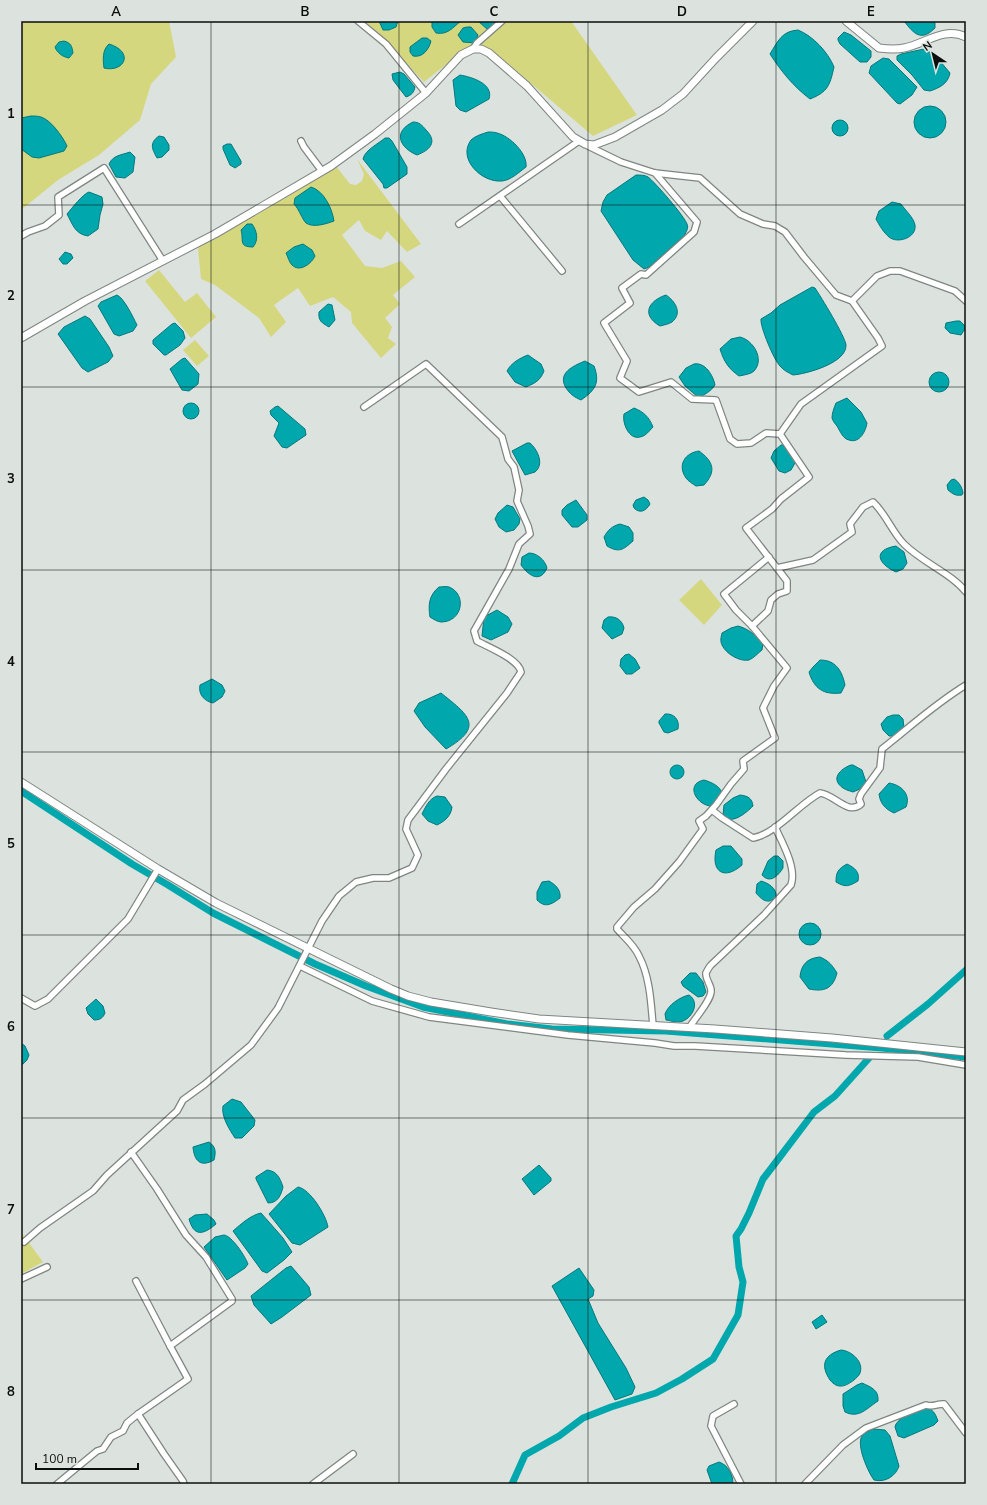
<svg xmlns="http://www.w3.org/2000/svg" width="987" height="1505" font-family="'Nunito Sans',sans-serif">
  <style>
    .green { fill: #d5d77f }
    .water { fill: #00a7ad; stroke: #04797d }
    .lines { fill: none; stroke-linecap: round; stroke-linejoin: round }
    .canal { stroke: #00a7ad; stroke-width: 7 }
    .minor-casing { stroke: #7f8681; stroke-width: 8 }
    .tertiary-casing { stroke: #7f8681; stroke-width: 9 }
    .minor { stroke: #fff; stroke-width: 5.5 }
    .tertiary { stroke: #fff; stroke-width: 7 }
    .grid { fill: none; stroke: #0c0e0d; stroke-width: 1; stroke-opacity: 0.55 }
    .neatline { fill: none; stroke: #0c0e0d; stroke-width: 1.5 }
    .grid-label { font-size: 13px; text-anchor: middle; font-weight: bold; fill: #0c0e0d }
  </style>
  <rect width="100%" height="100%" fill="#dce3de"/>
  <!-- green -->
  <g class="green">
    <path d="M21,21H169L176,57L151,84L140,120L99,155L58,180L21,210Z"/>
    <path d="M361,21H571L637,115L593,136L521,75L483,47L467,48L424,82L391,47Z"/>
    <path d="M357,159L421,244L407,252L387,231L381,240L365,231L359,220L342,235L365,266L382,268L401,261L415,277L393,295L400,304L385,318L392,327L388,338L396,344L381,358L352,323L351,312L333,297L310,306L298,288L274,305L286,322L271,337L259,318L215,285L201,279L198,249L201,244L336,166L350,184L356,185L362,181L364,174Z"/>
    <path d="M159,270L185,302L197,293L216,317L191,338L145,281Z"/>
    <path d="M195,340L209,356L197,366L183,350Z"/>
    <path d="M701,579L722,605L704,625L679,600Z"/>
    <path d="M21,1232L43,1262L21,1274Z"/>
  </g>
  <!-- water -->
  <g class="water">
    <path d="M379,21H398L396,27L389,30H383Z"/>
    <path d="M432,21H461C452,28 448,35 436,33L432,27Z"/>
    <path d="M478,21H500L487,29Z"/>
    <path d="M904,21H934L935,23V28C921,42 914,34 904,21Z"/>
    <path d="M467,27H471L478,35L475,43L463,42L458,35L463,28Z"/>
    <path d="M798,30C813,36 828,52 834,67C830,85 828,92 810,99C793,86 781,71 770,54C778,41 782,31 798,30Z"/>
    <path d="M844,32L851,35L871,51V57L867,62H860L840,44L838,40V38Z"/>
    <path d="M422,38H427L431,41C429,49 423,58 413,56L410,52V47Z"/>
    <path d="M64,41C71,43 72,46 73,53L69,58C63,57 57,53 55,47L59,42Z"/>
    <path d="M109,44C135,52 124,73 104,68C103,60 102,50 109,44Z"/>
    <path d="M924,49L935,55L950,73C948,84 939,88 930,91L924,90L912,75L897,60V56L901,54Z"/>
    <path d="M883,58L889,59L917,87L912,95L900,104L897,103L869,73L871,66Z"/>
    <path d="M400,72L404,74L415,87C414,92 412,95 406,97L393,80L392,74Z"/>
    <path d="M460,75C472,77 494,84 489,99L466,112L460,110L456,106L453,80Z"/>
    <circle cx="930" cy="122" r="16"/>
    <path d="M31,116C34,116 38,116 41,117C51,120 63,137 67,146L64,151L39,158L32,157L21,149V118Z"/>
    <circle cx="840" cy="128" r="8"/>
    <path d="M413,122C419,122 422,125 426,130C438,142 430,150 417,155C400,148 392,132 413,122Z"/>
    <path d="M488,132C491,132 494,132 497,133C510,136 528,154 526,167C518,173 511,180 502,181C482,183 457,159 471,140C475,136 482,134 488,132Z"/>
    <path d="M159,136L164,137L169,145V150L162,157L157,158C152,149 149,143 159,136Z"/>
    <path d="M385,138H389L392,141L407,167V174L387,188H384L383,184L363,159C365,150 378,144 385,138Z"/>
    <path d="M227,144H231L241,161V164L235,168L230,165L223,149V146Z"/>
    <path d="M130,152L135,157L133,172L125,178L116,177L109,164C113,155 122,155 130,152Z"/>
    <path d="M636,175C640,175 645,175 648,177C655,182 685,217 687,224C689,228 686,232 684,236L649,267L644,269L633,260L601,211L603,202L607,195Z"/>
    <path d="M311,187C324,191 332,208 334,221C326,224 313,228 306,223C302,219 299,209 294,204L295,198Z"/>
    <path d="M89,192L102,197L103,204L100,215L98,229L88,236C75,234 73,225 67,214C72,208 83,194 89,192Z"/>
    <path d="M892,202L901,204C905,210 914,218 915,225C917,238 897,244 889,237C884,233 879,225 876,219L879,211Z"/>
    <path d="M247,224H252C257,231 259,240 253,247C238,247 244,240 241,230Z"/>
    <path d="M303,244L312,250L315,256C312,263 300,273 292,265C289,262 288,257 286,253L294,247Z"/>
    <path d="M65,252L71,254L73,258L67,264H63L59,259Z"/>
    <path d="M812,287L815,288C821,297 845,336 846,345C847,363 806,374 793,375C789,373 783,370 780,366C774,360 760,327 761,319L771,313L780,305Z"/>
    <path d="M117,295C124,298 133,317 137,325L133,331L119,336L114,334L98,306L101,302Z"/>
    <path d="M666,295C675,301 683,313 672,322C669,324 664,325 660,326C641,315 648,301 666,295Z"/>
    <path d="M328,304L332,305L335,320L329,327C322,323 318,321 319,312Z"/>
    <path d="M85,316L90,319L109,347L113,356L108,362L88,372L82,368L58,334L64,327Z"/>
    <path d="M956,321H960L966,327L961,335L950,333L945,328L946,323Z"/>
    <path d="M175,323L183,331L185,338L180,345L166,355H164L153,344V340L172,324Z"/>
    <path d="M740,337C753,340 765,359 754,371C751,374 744,375 739,376C729,369 724,362 720,349L731,339Z"/>
    <path d="M528,355L541,364L544,371C540,381 535,383 526,387L515,382L507,371C511,363 520,358 528,355Z"/>
    <path d="M185,358L199,374L198,384L189,391L182,390L170,369L182,359Z"/>
    <path d="M585,361L594,366C600,382 596,390 581,400C574,397 570,394 566,388C557,373 573,366 585,361Z"/>
    <path d="M694,364C705,362 713,375 715,385C711,391 705,395 698,397L685,386L679,377L686,368Z"/>
    <circle cx="939" cy="382" r="10"/>
    <path d="M847,398L861,412L867,423C866,430 860,444 849,440C843,439 840,431 837,426C835,424 833,421 832,418C832,413 834,408 836,403Z"/>
    <circle cx="191" cy="411" r="8"/>
    <path d="M278,406L305,429L306,435L287,448L282,447L274,436L279,423L271,415L270,411L275,407Z"/>
    <path d="M634,408C644,412 649,417 653,427C649,431 646,436 640,437C629,440 622,423 624,414Z"/>
    <path d="M527,443H530C537,449 545,464 535,472C532,473 528,474 525,475L512,451Z"/>
    <path d="M781,445H783L794,459L795,463L791,470L785,473L779,471L771,458L774,451Z"/>
    <path d="M699,451C713,461 717,471 704,485L696,486C693,484 688,481 686,478C677,465 685,453 699,451Z"/>
    <path d="M954,479C959,482 962,487 963,493L962,495C955,496 953,494 948,490L947,485L951,480Z"/>
    <path d="M644,497L648,500L650,504C646,511 640,514 634,508L633,505L636,500Z"/>
    <path d="M576,500L587,515V520L578,527H572L562,515V510L567,505Z"/>
    <path d="M507,505L513,507L520,519L519,524L514,530L506,532L499,527L495,519L498,513Z"/>
    <path d="M620,524L629,527L633,533V541C623,550 619,553 607,546L604,537C608,530 612,526 620,524Z"/>
    <path d="M896,546L904,552L907,563L903,569L896,572C878,564 872,550 896,546Z"/>
    <path d="M529,553C537,553 545,560 547,568C540,584 528,575 521,565L522,557Z"/>
    <path d="M439,587C442,587 446,586 449,587C467,594 463,622 441,622C438,622 433,619 430,617C428,605 429,595 439,587Z"/>
    <path d="M497,610L508,617L512,624L508,632L491,640L482,636L484,617Z"/>
    <path d="M608,617C616,616 622,620 624,628L622,634L612,639L602,628L604,620Z"/>
    <path d="M738,626C749,629 755,635 763,643L762,650C758,653 754,658 749,660C740,662 726,654 722,645C720,641 721,637 722,633L731,628Z"/>
    <path d="M629,654L635,659L640,668L632,674H626L620,666L621,659L625,655Z"/>
    <path d="M820,660C836,660 842,671 845,685L841,693C824,695 814,689 809,672L813,667Z"/>
    <path d="M212,679L222,685L225,691L222,697L213,703C204,701 198,694 200,685Z"/>
    <path d="M441,693C467,714 486,726 446,749L425,727L414,711L419,703Z"/>
    <path d="M665,714C674,713 680,720 678,729L668,733L664,732L659,723V721Z"/>
    <path d="M893,715H899L903,719L904,728L896,736H889L883,730L881,724L887,717Z"/>
    <path d="M851,765H853L862,770L866,782L860,789L853,792C850,791 846,790 843,788C830,779 840,769 851,765Z"/>
    <circle cx="677" cy="772" r="7"/>
    <path d="M704,780C711,782 720,786 722,793L715,803L710,806C696,804 685,784 704,780Z"/>
    <path d="M889,783C902,785 911,795 906,807L894,813C885,809 880,803 879,794Z"/>
    <path d="M740,795C748,796 752,798 753,806C746,813 731,826 723,815L724,805L733,798Z"/>
    <path d="M437,796L445,797L452,807C451,816 445,821 437,825L428,821L422,814C426,806 429,799 437,796Z"/>
    <path d="M723,846H731L742,859V865C725,880 711,873 716,850Z"/>
    <path d="M774,856H778L783,861V868C778,876 770,884 762,875L768,861Z"/>
    <path d="M847,864C855,868 860,872 858,881C849,886 846,888 836,882C836,872 838,869 847,864Z"/>
    <path d="M549,881C556,885 561,890 560,898C551,905 545,908 537,900V892L542,882Z"/>
    <path d="M761,881C768,883 777,888 776,897C768,905 762,900 756,893L757,884Z"/>
    <circle cx="810" cy="934" r="11"/>
    <path d="M820,957C829,961 832,965 837,973C833,989 824,992 809,989L800,977C801,964 808,958 820,957Z"/>
    <path d="M690,973H696L703,982L706,992L703,996L698,997L683,986L681,982Z"/>
    <path d="M689,995C700,1002 693,1017 683,1021C677,1023 672,1021 666,1020L665,1014C668,1005 680,997 689,995Z"/>
    <path d="M96,999L103,1006L105,1013C103,1018 100,1020 94,1020L88,1014L86,1008Z"/>
    <path d="M21,1043L25,1046L29,1055L27,1060L21,1066Z"/>
    <path d="M232,1099L241,1102L255,1120L254,1126L242,1138H235C229,1129 221,1116 223,1106Z"/>
    <path d="M209,1142C216,1147 216,1152 214,1160C200,1168 194,1160 193,1147Z"/>
    <path d="M539,1165L551,1178V1181L534,1195L522,1179Z"/>
    <path d="M267,1170C277,1171 280,1178 283,1187C281,1195 278,1203 268,1203L256,1179V1177Z"/>
    <path d="M298,1187C310,1189 326,1215 328,1227L300,1245L292,1243L269,1214L286,1196Z"/>
    <path d="M261,1213L283,1238L292,1252L284,1260L267,1273L262,1271L233,1231C241,1224 251,1215 261,1213Z"/>
    <path d="M207,1214L214,1220L216,1224C203,1235 194,1237 189,1219L195,1215Z"/>
    <path d="M224,1235C232,1236 245,1256 248,1264L245,1268L227,1280L204,1247L215,1237Z"/>
    <path d="M291,1266L309,1287L311,1295L282,1317L271,1324L254,1305L251,1296L286,1268Z"/>
    <path d="M579,1268L594,1290L593,1296L588,1299L598,1323L626,1368L635,1387L632,1394L615,1400L552,1286Z"/>
    <path d="M822,1315L827,1322L816,1329L812,1322Z"/>
    <path d="M841,1350C852,1351 864,1362 860,1373C859,1376 856,1378 854,1380C846,1386 838,1390 830,1380C820,1365 824,1355 841,1350Z"/>
    <path d="M862,1383C871,1387 879,1390 878,1401C867,1408 859,1419 845,1412L843,1406V1394L857,1385Z"/>
    <path d="M923,1408C933,1408 935,1413 938,1421L934,1425L904,1438L898,1436L895,1427L896,1424L902,1417Z"/>
    <path d="M873,1429L885,1430L890,1436L899,1466C896,1476 885,1483 874,1480C868,1472 856,1445 862,1436C865,1432 869,1431 873,1429Z"/>
    <path d="M719,1462C728,1465 733,1474 733,1484H712L707,1470L709,1466Z"/>
  </g>
  <g class="lines">
    <!-- canal -->
    <g class="canal">
      <path d="M21,791L132,864L168,885L213,913L315,964L366,986L423,1007L507,1024L552,1029L666,1031L882,1048L966,1057"/>
      <path d="M887,1036L928,1004L966,970"/>
      <path d="M512,1484L525,1455L559,1436L583,1418L611,1407L656,1393L682,1379L713,1359L738,1315L743,1282L739,1267L736,1236L741,1229L749,1213L763,1179L773,1166L814,1112L835,1096L870,1057"/>
    </g>
    <defs>
      <g id="minor">
        <path d="M358,21L386,44L426,93"/>
        <path d="M473,49L477,43L502,21"/>
        <path d="M301,141L304,147L322,171"/>
        <path d="M588,146L621,162L655,173L700,178L740,214L763,224L775,226L785,232L804,257L836,295L852,301L878,338L882,346L801,404L780,434"/>
        <path d="M655,173L697,222L694,232L646,275L641,274L622,288L630,303L604,323L627,361L620,378L639,392L671,382L692,399L716,400L730,439L737,444L751,443L766,433L780,434L809,477L781,499L772,509L746,528L777,568"/>
        <path d="M500,196L562,271"/>
        <path d="M459,224L579,141"/>
        <path d="M21,236L28,232L45,226L59,215L58,197L104,168L163,261"/>
        <path d="M852,301L877,276L890,271H900L955,291L966,301"/>
        <path d="M752,626L768,611L771,600L778,594L787,591V581L777,568L813,560L852,532L850,524L863,507L873,502C886,514 892,532 904,544C923,563 951,573 966,592"/>
        <path d="M712,810L722,818L753,838C776,834 799,804 820,793C834,794 848,816 861,804L859,799L861,794L880,768L882,749C910,727 936,703 966,685"/>
        <path d="M300,966L372,1001L429,1017L568,1035L655,1043L674,1046H695L846,1055L918,1057L966,1065"/>
        <path d="M21,998L35,1006L48,999L128,919L158,869"/>
        <path d="M653,1026C651,1003 650,977 639,956C634,945 625,938 617,929V927L634,907L655,889L679,862L703,829L699,821L706,816L716,805L731,784L744,769L743,761L775,738L763,708L774,686L787,668L752,626L736,610L724,594L769,557"/>
        <path d="M689,1028C695,1018 710,1002 711,992C712,985 705,980 706,973C707,971 709,967 711,965L764,915L791,885C797,868 782,842 775,827"/>
        <path d="M131,1152L157,1189L186,1235L206,1257L232,1299V1301L170,1346L188,1379L138,1414L164,1454L183,1481L184,1484"/>
        <path d="M24,1242L40,1228L93,1191L107,1175L177,1111L183,1100L205,1084L251,1045L278,1008L322,921L339,896L356,882L373,878H389L412,868L418,855L406,829L408,820L446,769L507,693L521,672C519,659 488,647 477,641L474,631L509,569L519,544L530,534L528,526L517,501L519,490L514,467L508,459L502,437L426,364L364,407"/>
        <path d="M21,1279L47,1267"/>
        <path d="M136,1281L170,1346"/>
        <path d="M734,1404L713,1416L711,1426L741,1484"/>
        <path d="M57,1484L97,1451L103,1449L111,1437L123,1431L127,1423L138,1414"/>
        <path d="M313,1484L353,1454"/>
        <path d="M805,1484L843,1445L866,1428L926,1405C933,1408 938,1403 944,1404L966,1433"/>
      </g>
      <g id="tertiary">
        <path d="M846,21L879,48C887,49 895,50 904,48C925,44 944,26 966,37"/>
        <path d="M21,338L85,301L215,234L331,166L375,134L426,93L461,55L473,49H481L489,53L527,86L573,137L585,144L594,145L615,137L662,110L683,94L716,58L753,21"/>
        <path d="M21,782L158,869L216,903L391,989L408,996L431,1002L491,1012L539,1019L715,1029L832,1038L966,1052"/>
      </g>
    </defs>
    <!-- minor casing -->
    <use href="#minor" class="minor-casing"/>
    <!-- tertiary casing -->
    <use href="#tertiary" class="tertiary-casing"/>
    <!-- minor -->
    <use href="#minor" class="minor"/>
    <!-- tertiary -->
    <use href="#tertiary" class="tertiary"/>
  </g>
  <!-- grid -->
  <path class="grid" d="M211,21V1484M399,21V1484M588,21V1484M776,21V1484M21,205H966M21,387H966M21,570H966M21,752H966M21,935H966M21,1118H966M21,1300H966"/>
  <!-- border -->
  <rect width="987" height="1505" fill="none" stroke="#dce3de" stroke-width="44"/>
  <!-- north arrow -->
  <g transform="translate(933 54) rotate(325)" stroke="#dce3de" stroke-width="3" paint-order="stroke">
  <path d="M0-3L7 15L0 10L-7 15Z" fill="#0c0e0d"/>
  <text y="-6" font-size="11" font-weight="bold" text-anchor="middle" fill="#0c0e0d">N</text>
  </g>
  <!-- scale -->
  <path d="M36 1463v6h102v-6" fill="none" stroke="#0c0e0d" stroke-width="2"/>
  <text x="42" y="1463" font-size="12" fill="#0c0e0d" stroke="#dce3de" stroke-width="3" paint-order="stroke">100 m</text>
  <rect x="22" y="22" width="943" height="1461" class="neatline"/>
  <g class="grid-label">
    <text x="116" y="16">A</text>
    <text x="305" y="16">B</text>
    <text x="494" y="16">C</text>
    <text x="682" y="16">D</text>
    <text x="871" y="16">E</text>
    <text x="11" y="118">1</text>
    <text x="11" y="300">2</text>
    <text x="11" y="483">3</text>
    <text x="11" y="666">4</text>
    <text x="11" y="848">5</text>
    <text x="11" y="1031">6</text>
    <text x="11" y="1214">7</text>
    <text x="11" y="1396">8</text>
  </g>
</svg>
